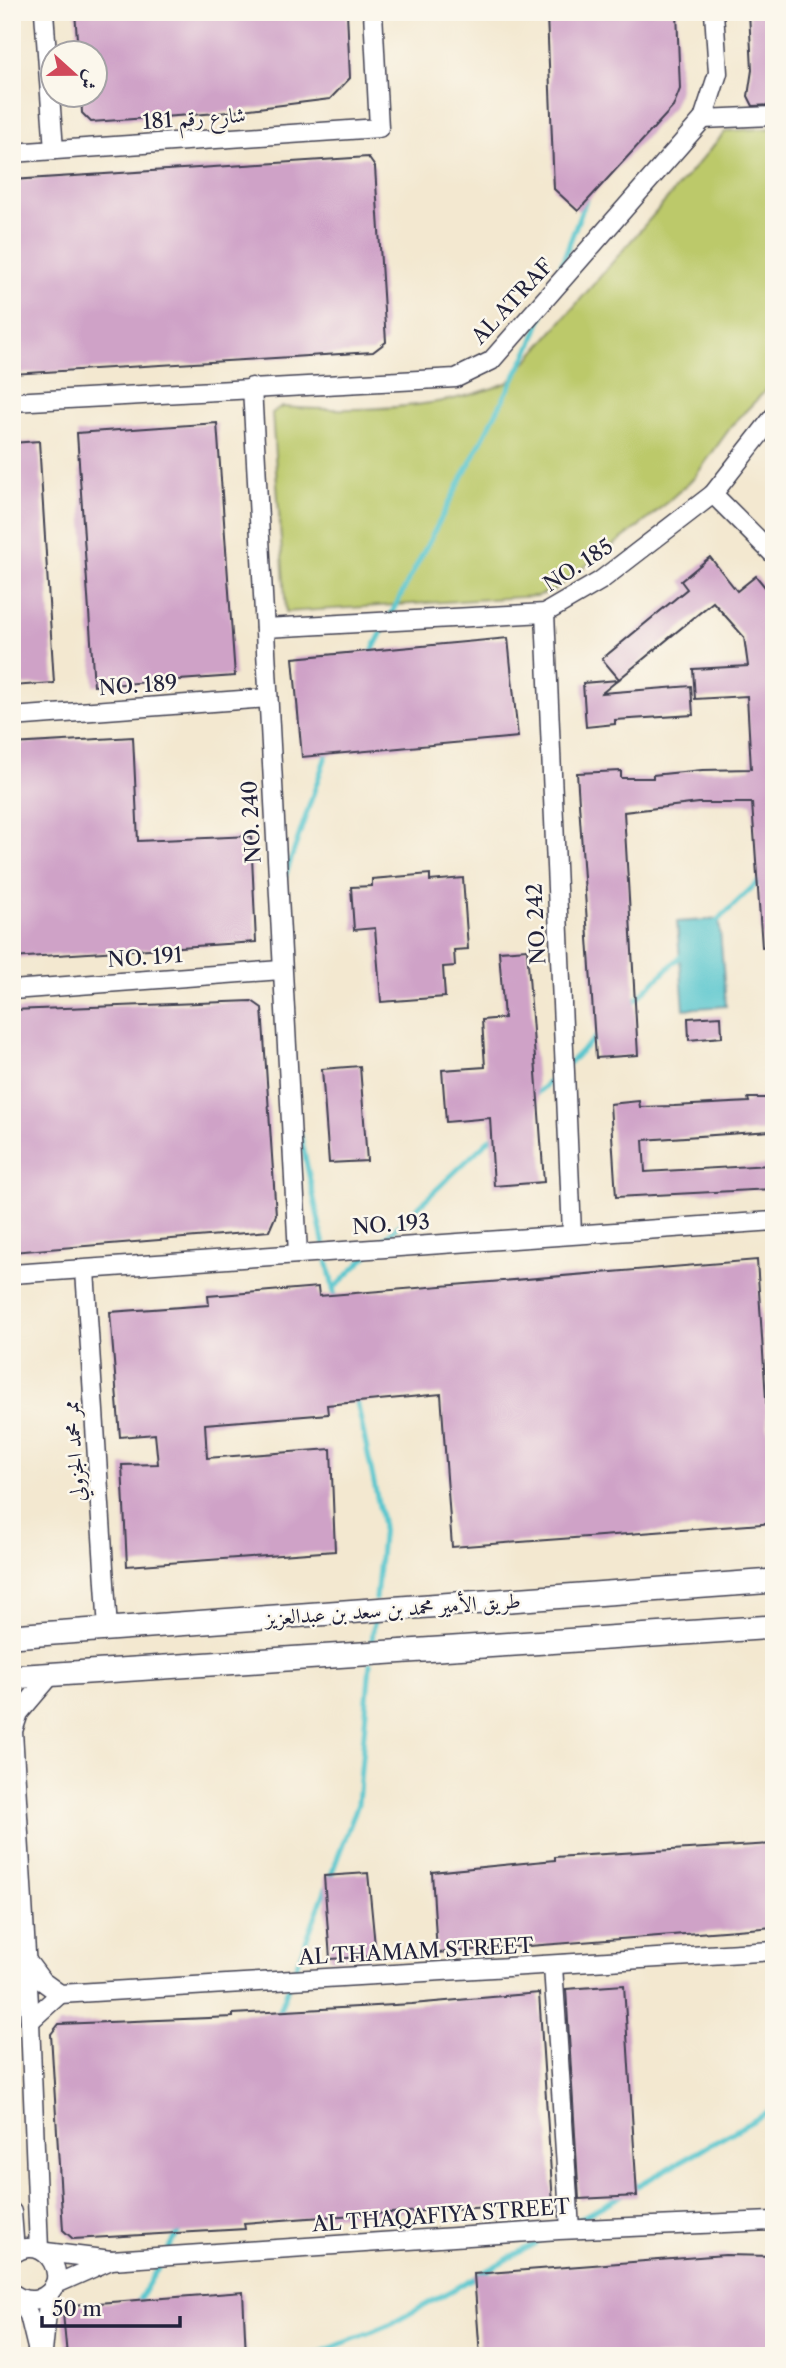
<svg xmlns="http://www.w3.org/2000/svg" width="786" height="2368" font-family="'Libre Caslon Text',Amiri,serif">
  <style>
    .green { fill: #bcc96b; stroke: #6f7653; stroke-width: 2 }
    .water { fill: #59c6ce; stroke: #3e7484; stroke-width: 2 }
    .lines { fill: none; stroke-linecap: round; stroke-linejoin: round }
    .stream { stroke: #59c6ce; stroke-width: 5 }
    .building { fill: #cfa2c7 }
    .minor-casing { stroke: #414051; stroke-width: 21 }
    .major-casing { stroke: #414051; stroke-width: 26 }
    .minor { stroke: #fff; stroke-width: 18 }
    .major { stroke: #fff; stroke-width: 23 }
    .labels { text-anchor: middle; dominant-baseline: central; stroke-width: 5; stroke-linejoin: round; paint-order: stroke }
    .street-label { font-size: 21px; fill: #22223b; stroke: #fbf7ec }
  </style>
  <rect width="100%" height="100%" fill="#fbf7ec"/>
  <filter id="ink" filterUnits="userSpaceOnUse"><feTurbulence type="fractalNoise" baseFrequency=".0143" numOctaves="2"/><feDisplacementMap in="SourceGraphic" scale="14" xChannelSelector="R" yChannelSelector="G"/><feConvolveMatrix kernelMatrix="1 2 1 2 8 2 1 2 1" color-interpolation-filters="sRGB"/></filter>
  <filter id="wash" filterUnits="userSpaceOnUse"><feTurbulence type="fractalNoise" baseFrequency=".00686" numOctaves="4" result="noise"/><feDisplacementMap in="SourceGraphic" scale="28" xChannelSelector="R" yChannelSelector="G"/><feGaussianBlur stdDeviation="1.57" result="paint"/><feColorMatrix in="noise" values="0 0 0 0 0 0 0 0 0 0 0 0 0 0 0 0 0 1.4 0 .05"/><feComposite in="paint" operator="in"/></filter>
  <g filter="url(#wash)">
    <rect width="100%" height="100%" fill="#f3e8d0"/>
    <!-- green -->
    <path class="green" d="M774,128V382L733,424L694,478L647,520L552,591L537,596L286,612L272,413L282,407C354,412 442,410 509,382L726,131Z"/>
    <!-- water -->
    <path class="water" d="M719,919L726,1006L684,1009L677,922Z"/>
    <g class="lines">
      <!-- stream -->
      <g class="stream">
        <path d="M557,276L587,197"/>
        <path d="M389,618L531,346L544,311"/>
        <path d="M370,655L385,626"/>
        <path d="M285,877L328,750"/>
        <path d="M715,923L761,879"/>
        <path d="M632,1003L683,954"/>
        <path d="M569,1063L599,1034"/>
        <path d="M533,1097L562,1070"/>
        <path d="M300,1133L336,1302"/>
        <path d="M381,1242L496,1133"/>
        <path d="M333,1289L369,1254"/>
        <path d="M356,1397L383,1526L376,1599"/>
        <path d="M372,1642L374,1621"/>
        <path d="M277,2017L358,1804L370,1664"/>
        <path d="M630,2190L774,2109"/>
        <path d="M572,2223L622,2195"/>
        <path d="M168,2251L180,2229"/>
        <path d="M136,2305L163,2259"/>
        <path d="M311,2356L393,2323L545,2238"/>
      </g>
    </g>
    <g id="blocks">
      <!-- building -->
      <g class="building">
        <path d="M75,12H347L350,78L330,99L219,113L91,122L82,113L81,94H94V52H78Z"/>
        <path d="M602,12H677L680,89L673,107L578,211L554,189L547,15Z"/>
        <path d="M749,12H774V105L753,106L748,96L752,70Z"/>
        <path d="M368,157L375,167L386,342L373,352L12,374V180Z"/>
        <path d="M217,423L235,676L94,686L77,433Z"/>
        <path d="M39,441L54,683L12,686V443Z"/>
        <path d="M710,557L737,591L756,576L774,598V946L762,947L752,803H699L624,812L638,1055L596,1058L577,773L621,771V778H653V775L702,770L751,769L747,696L695,699L693,669L748,666L744,637L713,602L619,679L602,659L687,589L681,581Z"/>
        <path d="M508,638L518,737L302,757L293,658Z"/>
        <path d="M618,680L602,693L691,686L693,715L615,720V724L586,727L583,683Z"/>
        <path d="M133,737L138,841L251,836L256,942L12,958V744Z"/>
        <path d="M430,874V881L463,878L468,949L454,950L455,966L443,967L445,997L381,1002L375,928L354,930L351,887L372,886V879Z"/>
        <path d="M527,949L544,1182L494,1186L490,1118L446,1122L442,1070L485,1067L482,1020L504,1018L499,951Z"/>
        <path d="M252,1001L262,1008L276,1215L269,1231L12,1252V1010Z"/>
        <path d="M721,1016L722,1037L689,1040L688,1018Z"/>
        <path d="M360,1066L367,1161L329,1163L322,1069Z"/>
        <path d="M748,1098H770V1131L643,1140L645,1172L770,1165L772,1189L616,1197L610,1104L639,1101L640,1107L674,1106L749,1102Z"/>
        <path d="M757,1260L774,1523L452,1547L441,1394L327,1405L328,1414L205,1424L207,1458L331,1449L335,1551L127,1566L122,1465L158,1464L155,1434L120,1437L110,1312L209,1305L208,1296L318,1287L319,1296Z"/>
        <path d="M774,1844V1927L437,1953L432,1872L555,1860V1857Z"/>
        <path d="M368,1873L376,1956L330,1959L324,1876Z"/>
        <path d="M624,1985L637,2196L579,2199L566,1989Z"/>
        <path d="M539,1993L553,2203L308,2218L244,2223L245,2229L73,2239L63,2230L51,2034L59,2024L233,2017V2014L412,2004Z"/>
        <path d="M725,2255L772,2256L774,2356H480L474,2274Z"/>
        <path d="M243,2292L246,2356H67L63,2313L71,2305Z"/>
      </g>
    </g>
  </g>
  <g filter="url(#ink)">
    <use href="#blocks" fill-opacity="0" stroke="#414051" stroke-width="2"/>
    <g class="lines">
      <defs>
        <g id="minor">
          <path d="M44,12L54,150"/>
          <path d="M703,119L774,116"/>
          <path d="M12,153L379,128L373,12"/>
          <path d="M252,387L298,1254"/>
          <path d="M12,402L456,378L491,361L703,119L718,73L714,12"/>
          <path d="M713,494L774,555"/>
          <path d="M545,613L572,1233"/>
          <path d="M265,628L545,613L600,581L713,494L774,416"/>
          <path d="M12,717L268,698"/>
          <path d="M12,990L281,970"/>
          <path d="M85,1270L108,1630"/>
          <path d="M12,1274L774,1221"/>
          <path d="M27,1961L42,1981L60,1994L774,1951"/>
          <path d="M553,1966L570,2229"/>
          <path d="M30,2021L60,1994"/>
          <path d="M12,2212L15,2252"/>
          <path d="M39,2249L30,2021L13,1731L19,1713L52,1674"/>
          <path d="M46,2252L111,2260L54,2285"/>
          <path d="M12,2255C46,2228 77,2286 38,2299C28,2302 20,2299 12,2293"/>
          <path d="M111,2260L559,2230L774,2221"/>
          <path d="M15,2295L29,2315L39,2356"/>
          <path d="M43,2352L49,2293"/>
        </g>
        <g id="major">
          <path d="M12,1636L774,1581"/>
          <path d="M12,1677L774,1627"/>
        </g>
      </defs>
      <!-- minor casing -->
      <use href="#minor" class="minor-casing"/>
      <!-- major casing -->
      <use href="#major" class="major-casing"/>
      <!-- minor -->
      <use href="#minor" class="minor"/>
      <!-- major -->
      <use href="#major" class="major"/>
    </g>
  </g>
  <g class="labels">
    <!-- street labels -->
    <g class="street-label">
      <text transform="translate(194 118) rotate(-4)">شارع رقم 181</text>
      <text transform="translate(512 301) rotate(-47)">AL ATRAF</text>
      <text transform="translate(578 565) rotate(-33)">NO. 185</text>
      <text transform="translate(138 685) rotate(-4)">NO. 189</text>
      <text transform="translate(251 822) rotate(-93)">NO. 240</text>
      <text transform="translate(536 924) rotate(-93)">NO. 242</text>
      <text transform="translate(145 957) rotate(-4)">NO. 191</text>
      <text transform="translate(391 1224) rotate(-4)">NO. 193</text>
      <text transform="translate(74 1451) rotate(-94)">ممر محمد الجزولي</text>
      <text transform="translate(393 1609) rotate(-4)">طريق الأمير محمد بن سعد بن عبدالعزيز</text>
      <text transform="translate(416 1951) rotate(-3)">AL THAMAM STREET</text>
      <text transform="translate(441 2215) rotate(-4)">AL THAQAFIYA STREET</text>
    </g>
  </g>
  <!-- margin -->
  <rect width="786" height="2368" fill="none" stroke="#fbf7ec" stroke-width="42"/>
  <!-- north arrow -->
  <g transform="translate(74 74) rotate(111)"><circle r="33" fill="#fbf7ec" stroke="#a4a2a5" stroke-width="2"/>
  <path d="M0-5L12 26L0 18L-12 26Z" fill="#d1495b"/>
  <text y="-10" font-size="19" font-weight="bold" text-anchor="middle" fill="#22223b">ش</text>
  </g>
  <!-- scale -->
  <path d="M42 2316v10h138v-10" fill="none" stroke="#22223b" stroke-width="3.5"/>
  <text x="52" y="2316" font-size="21" fill="#22223b" stroke="#fbf7ec" stroke-width="5" paint-order="stroke">50 m</text>
</svg>
